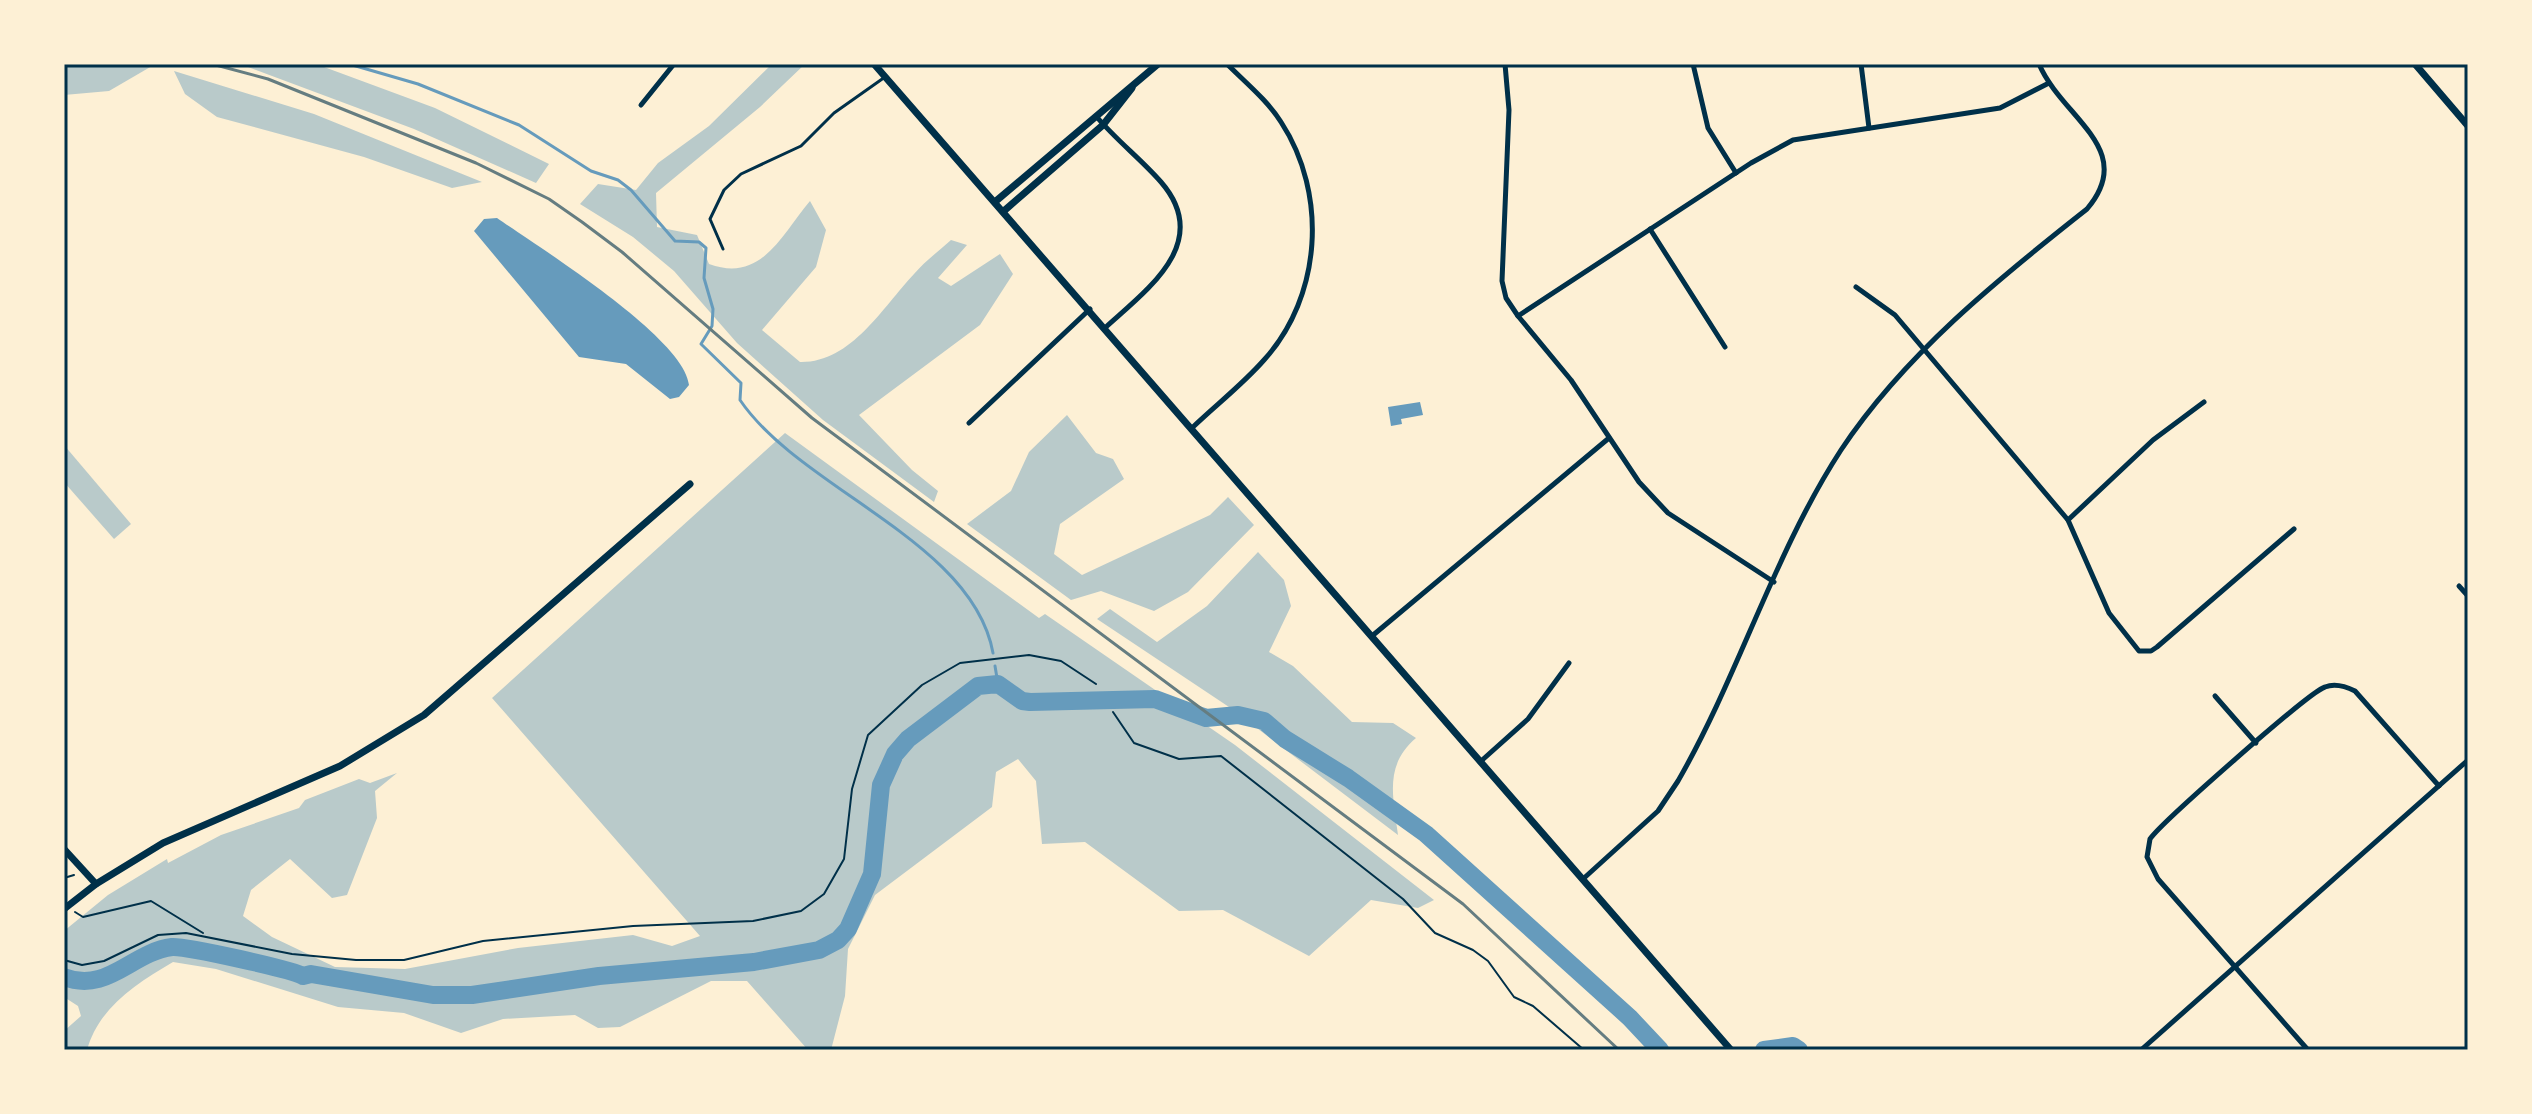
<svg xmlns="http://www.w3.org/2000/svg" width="2532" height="1114" font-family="'DejaVu Sans',sans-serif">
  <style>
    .green { fill: #b9caca }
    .water { fill: #669bbc }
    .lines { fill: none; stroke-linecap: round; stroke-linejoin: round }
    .stream { stroke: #669bbc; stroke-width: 3 }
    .river { stroke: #669bbc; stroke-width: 18 }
    .path { stroke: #003049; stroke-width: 2 }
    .service { stroke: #003049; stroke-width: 3 }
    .minor { stroke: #003049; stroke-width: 5 }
    .tertiary { stroke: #003049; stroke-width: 7 }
    .secondary { stroke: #003049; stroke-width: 7 }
    .rail { stroke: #657d81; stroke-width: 3 }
    .neatline { fill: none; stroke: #003049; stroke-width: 3 }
  </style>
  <rect width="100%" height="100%" fill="#fdf0d5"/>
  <!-- green -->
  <g class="green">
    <path d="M64,64L152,66L109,91L64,95Z"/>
    <path d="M240,64H316L435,108L549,164L536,183L414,129Z"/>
    <path d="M772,64H805L760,107L656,193L657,227L697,235L709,264C761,283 780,237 810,201L826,230L816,267L762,330L800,362C851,363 882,308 914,274C925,261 939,251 951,240L967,245L938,278L951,286L1000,254L1013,274L980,325L859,415L912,470L938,491L934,502L823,420L737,343L674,271L633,237L580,204L598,184L636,190L658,163L709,126Z"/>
    <path d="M174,71L314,114L482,182L452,188L364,157L217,117L185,94Z"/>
    <path d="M1067,415L1096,453L1113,459L1124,479L1060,524L1054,554L1082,575L1210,515L1228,497L1254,525L1188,592L1154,611L1101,591L1071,600L967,524L1011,491L1029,452Z"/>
    <path d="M785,433L1039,618L1045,614L1235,745L1434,900L1418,908L1371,900L1309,956L1223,910L1179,911L1085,842L1042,844L1036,781L1018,759L996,772L992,807L875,895L848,949L845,996L831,1050H808L747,981H711L620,1027L598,1028L575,1015L503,1019L461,1033L404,1013L338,1007L216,969L173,962C136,984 99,1007 87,1050H64V1031L81,1016L78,1006L64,997V931L108,895L167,859L168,863L221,835L299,808L305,800L359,779L370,783L397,773L375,791L377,818L347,895L332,898L290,859L251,890L243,916L272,937L335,967L405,969L518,948L633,935L672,946L700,936L492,698Z"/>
    <path d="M64,445L131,524L114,539L64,482Z"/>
    <path d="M1258,552L1284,580L1291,606L1269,652L1293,666L1352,722L1393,723L1416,738C1384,765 1393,797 1398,835L1229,707L1097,619L1110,609L1157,642L1207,606Z"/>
  </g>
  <!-- water -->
  <g class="water">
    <path d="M497,218C537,246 685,338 689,385L679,397L670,399L626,364L579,357L474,231L484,219Z"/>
    <path d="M1420,402L1423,415L1401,419L1402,424L1391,426L1388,407Z"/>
  </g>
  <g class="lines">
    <!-- stream -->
    <g class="stream">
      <path d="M349,64L418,84L519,125L591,171L618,180L631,190L675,241L699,242L706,248L704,278L713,309L712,326L701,344L741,383L740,400C801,490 973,541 993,653"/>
      <path d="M995,666L998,684"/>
    </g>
    <!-- river -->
    <g class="river">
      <path d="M64,977C107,994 132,952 172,947C186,946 294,970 303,976L311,974L433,995H472L599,976L754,962L819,950L838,940L848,929L872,874L881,785L895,754L908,739L978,686L998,684L1022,701L1030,702L1155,699L1206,718L1238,715L1264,721L1285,739L1348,778L1426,834L1630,1018L1660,1050"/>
      <path d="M1764,1050L1793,1046L1799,1050"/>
    </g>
    <!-- path -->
    <g class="path">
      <path d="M1113,712L1134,743L1179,759L1221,756L1403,899L1435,933L1473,950L1488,961L1514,997L1533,1006L1584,1050"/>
      <path d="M64,878L74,875"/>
      <path d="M75,912L83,917L151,901L203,933"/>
      <path d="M64,960L82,965L104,961L158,935L186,933L292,954L356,960H404L483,941L633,926L753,921L801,911L824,894L844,859L852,789L868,735L922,685L960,663L1029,655L1061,661L1096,684"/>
    </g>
    <!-- service -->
    <path class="service" d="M723,249L710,219L724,190L741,174L801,146L834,113L885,77"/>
    <!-- minor -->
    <g class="minor">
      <path d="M1505,64L1509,110L1502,281L1506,298L1518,316L1571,380L1639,482L1668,513L1774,582"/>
      <path d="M1693,64L1708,128L1736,173"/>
      <path d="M1861,64L1869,128"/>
      <path d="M641,105L674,64"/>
      <path d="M1096,116C1116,140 1141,159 1161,182C1213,242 1148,289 1106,327"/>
      <path d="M1650,229L1725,347"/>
      <path d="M1856,287L1895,315L2068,520L2109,613L2139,651H2151L2157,647L2294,529"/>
      <path d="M1518,316L1751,163L1793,140L2000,108L2049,83"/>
      <path d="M969,423L1090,309"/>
      <path d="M1193,427C1216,405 1243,384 1264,360C1322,296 1328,194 1281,122C1268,101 1245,82 1227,64"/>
      <path d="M2068,520L2153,440L2204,402"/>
      <path d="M2459,586L2468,596"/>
      <path d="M1372,636L1609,438"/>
      <path d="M2215,696L2256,743"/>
      <path d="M1480,762L1528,719L1569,663"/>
      <path d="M1583,879L1658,811L1678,781C1739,675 1774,553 1841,450C1904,355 1998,279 2087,209C2138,149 2062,118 2039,64"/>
      <path d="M2141,1050L2468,760"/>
      <path d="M2308,1050L2158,879L2147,857L2150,839C2161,823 2309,692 2325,687C2335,683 2345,686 2355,691L2439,786"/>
    </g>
    <!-- tertiary -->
    <g class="tertiary">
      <path d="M996,201L1158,64"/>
      <path d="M1005,210L1103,125L1132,88"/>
      <path d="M64,849L96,884"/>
      <path d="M64,909L96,884L163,843L340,766L424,715L690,484"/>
    </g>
    <!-- secondary -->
    <g class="secondary">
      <path d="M874,64L1731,1050"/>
      <path d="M2415,64L2468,126"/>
    </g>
    <!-- rail -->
    <path class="rail" d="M212,64L268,79L476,163L549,199L582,222L622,252L812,418L1463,904L1619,1050"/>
  </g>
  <!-- border -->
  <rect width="2532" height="1114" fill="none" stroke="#fdf0d5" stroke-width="132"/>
  <rect x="66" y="66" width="2400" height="982" class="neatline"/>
</svg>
